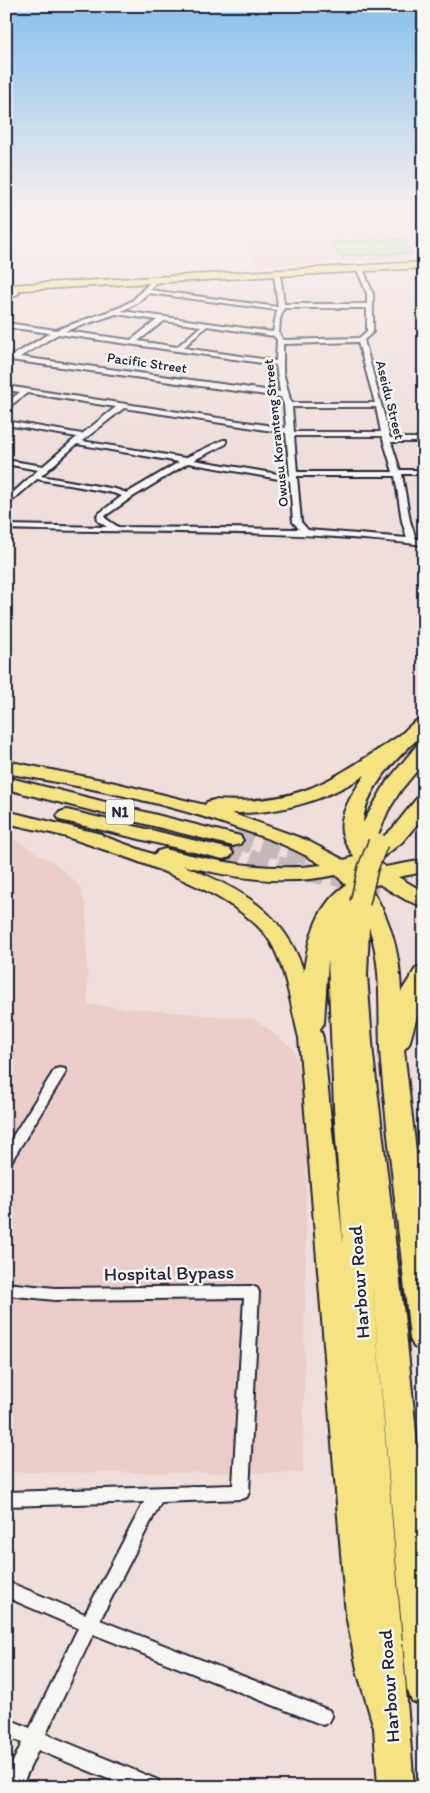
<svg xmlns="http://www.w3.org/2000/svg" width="430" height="1793" font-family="Itim,sans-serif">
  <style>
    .built { fill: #eacdc8 }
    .green { fill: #a8e2a6; stroke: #658270 }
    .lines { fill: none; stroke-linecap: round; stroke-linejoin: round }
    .highway-tunnel { stroke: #c6b8b9; stroke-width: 19; stroke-dasharray: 19 9; stroke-linecap: butt }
    .street-casing { stroke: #22223b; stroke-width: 4 }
    .primary-casing { stroke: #22223b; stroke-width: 3 }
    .highway-casing { stroke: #22223b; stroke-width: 4 }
    .street { fill: #f6f6f2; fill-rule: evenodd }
    .primary { fill: #f5e382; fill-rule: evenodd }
    .highway { fill: #f5e382; fill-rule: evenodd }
    .highway-bridge-casing { stroke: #22223b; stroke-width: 22; stroke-linecap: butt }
    .highway-bridge { stroke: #f5e382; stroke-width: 19 }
    .labels { text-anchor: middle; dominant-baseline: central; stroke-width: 5; stroke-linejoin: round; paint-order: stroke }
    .far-street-label { font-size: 14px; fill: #22223b; stroke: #f6f6f2 }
    .shield { fill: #f6f6f2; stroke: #626272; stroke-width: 1 }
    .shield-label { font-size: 15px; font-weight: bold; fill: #22223b }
    .near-street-label { font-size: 19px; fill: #22223b; stroke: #f6f6f2 }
  </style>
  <rect width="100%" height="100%" fill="#efded9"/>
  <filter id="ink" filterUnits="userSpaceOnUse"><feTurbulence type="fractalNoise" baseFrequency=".02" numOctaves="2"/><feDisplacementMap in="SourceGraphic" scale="10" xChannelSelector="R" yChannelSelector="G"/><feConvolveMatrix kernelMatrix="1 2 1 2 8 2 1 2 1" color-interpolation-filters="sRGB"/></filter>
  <g filter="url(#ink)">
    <!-- built -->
    <g class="built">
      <path d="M395,220L421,257L255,266L242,226Z"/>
      <path d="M6,835L54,863L79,885L86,908L88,1005L254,1019L294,1049L307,1112L303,1473L6,1472Z"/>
    </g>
    <!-- green -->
    <path class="green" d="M402,239L412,253L340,256L332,242Z"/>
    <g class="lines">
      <!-- highway-tunnel -->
      <g class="highway-tunnel">
        <path d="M233,840L337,861"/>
        <path d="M223,853L311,873L424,889"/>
      </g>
      <defs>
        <g id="street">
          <path d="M360,267L363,269L373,294V332L364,340L390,438H424V442H391L400,470H424V474H402L410,521L416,539L424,540V545C285,528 146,534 6,529V525L107,527L98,521L97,515L122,496L113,493L37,479L6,506V499L38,470L6,464V460L43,466L77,437L6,425V421L82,434L116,407L27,393L6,409V403L20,392L6,390V386L286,428L284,405L281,397L10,360L6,359V355L12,356L50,333L6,327V323L56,330L121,307L133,300L154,278L157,280L150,290L278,307L274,273L277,271L280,273L284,304H367V294L357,269ZM148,293L277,310L273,332L122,311L137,303ZM284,308H367V331L359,338L283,340L279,333L280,319ZM116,314L157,320L131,340L65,331ZM164,321L201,326L177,347L138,341ZM207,326L274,336L277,340L276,361L183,348ZM58,334L276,365L280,392L20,357ZM358,342L375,403H291L283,372V344ZM292,407H376L381,432H294ZM124,408L286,433L290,476L194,460L226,444V440H223L185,458L82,441ZM294,436H382L393,472H297ZM77,444L179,462L127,493L115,489L41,476ZM188,463L290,481L293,522L299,529L118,527L105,518V516L131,498ZM297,476H395L402,521L407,538L308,530L301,522Z"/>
          <path d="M9,285L18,287L19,293L6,301V296L13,292V289L6,287Z"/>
          <path d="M60,1068L65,1069L66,1072L11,1162L6,1163V1147L55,1069Z"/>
          <path d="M6,1283L55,1288L252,1286L257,1288L259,1292L249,1492L247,1497L241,1499L161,1502L100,1620L329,1710L332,1716L329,1722L323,1725L93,1634L46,1734L158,1780L160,1787H128L38,1750L21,1787H6V1776L22,1743L6,1736V1718L30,1728L78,1628L6,1597V1581L85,1614L144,1502L6,1506V1492L233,1485L244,1298L55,1300L6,1295Z"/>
        </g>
        <path id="primary" d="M424,262V268L6,291V285Z"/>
        <g id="highway">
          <path d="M424,718V733C399,756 365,787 363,823L386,783L417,745L424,743V762L401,790L388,811L373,846L393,828L417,798L424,796V816L402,842L378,861L385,867L424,860V872L398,877L424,892V907L406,900L379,884L370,887C391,919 400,954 401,992L416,968L424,966V993L409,1044L404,1050L424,1218V1351L414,1347L410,1339C401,1247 389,1155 381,1063C377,1018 384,970 369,927L367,975L373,1055L406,1332L424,1512V1706L412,1701L407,1689L372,1278L414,1787H378L374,1728L358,1674L346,1615L299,1038C291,1007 285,959 265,934C227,888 128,858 73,839C51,832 28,828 6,823V811L101,834L103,836L155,855L158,851L165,849C218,862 268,872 322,865C298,849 270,839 243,830C166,802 86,787 6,773V761L107,781L205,805L207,802L214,800C292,805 321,787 384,746C389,742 395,739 400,735C408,729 413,720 424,718ZM365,775C355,790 336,816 343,836C345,843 350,850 354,857L344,860L306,840L231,813C280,814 324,801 365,775ZM182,865C233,878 284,886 336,875L346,885C317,905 308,938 304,972C284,911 239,888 182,865ZM362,868L367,874L361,876L355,870ZM328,959L334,1107L343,1245L323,1038L320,1029L324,1023Z"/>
          <path d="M6,777L240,836L243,840L240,844L233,846L6,789Z"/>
          <path d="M67,810L230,849L233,853L230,857L223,859L60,820L57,816L60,812Z"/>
        </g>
      </defs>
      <!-- street casing -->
      <use href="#street" class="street-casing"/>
      <!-- primary casing -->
      <use href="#primary" class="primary-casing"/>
      <!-- highway casing -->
      <use href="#highway" class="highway-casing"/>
      <!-- street -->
      <use href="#street" class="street"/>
      <!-- primary -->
      <use href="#primary" class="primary"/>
      <!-- highway -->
      <use href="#highway" class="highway"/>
      <defs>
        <path id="highway-bridge" d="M360,903L368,868L378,843"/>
      </defs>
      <!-- highway-bridge casing -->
      <use href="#highway-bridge" class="highway-bridge-casing"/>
      <!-- highway-bridge -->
      <use href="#highway-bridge" class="highway-bridge"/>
    </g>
  </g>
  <!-- sky -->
  <linearGradient id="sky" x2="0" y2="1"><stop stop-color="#87c0ee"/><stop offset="0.46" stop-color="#f8f0ee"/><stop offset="1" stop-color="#f8f0ee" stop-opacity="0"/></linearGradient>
  <rect width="430" height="463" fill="url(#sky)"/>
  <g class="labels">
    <!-- far-street labels -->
    <g class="far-street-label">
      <text transform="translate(147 363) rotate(8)">Pacific Street</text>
      <text transform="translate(390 400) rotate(76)">Aseidu Street</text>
      <text transform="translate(276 433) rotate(-96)">Owusu Koranteng Street</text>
    </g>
    <!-- shield labels -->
    <rect class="shield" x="106" y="799.5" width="28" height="25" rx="4"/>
    <g class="shield-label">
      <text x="120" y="812">N1</text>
    </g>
    <!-- near-street labels -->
    <g class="near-street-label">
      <text transform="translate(169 1273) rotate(-1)">Hospital Bypass</text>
      <text transform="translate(359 1282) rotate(-94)">Harbour Road</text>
      <text transform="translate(389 1686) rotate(-94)">Harbour Road</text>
    </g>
  </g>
  <!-- margin -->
  <rect width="430" height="1793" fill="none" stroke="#f6f6f2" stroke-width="25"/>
  <rect x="12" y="12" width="405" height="1768" fill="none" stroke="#22223b" stroke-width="2" filter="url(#ink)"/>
</svg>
